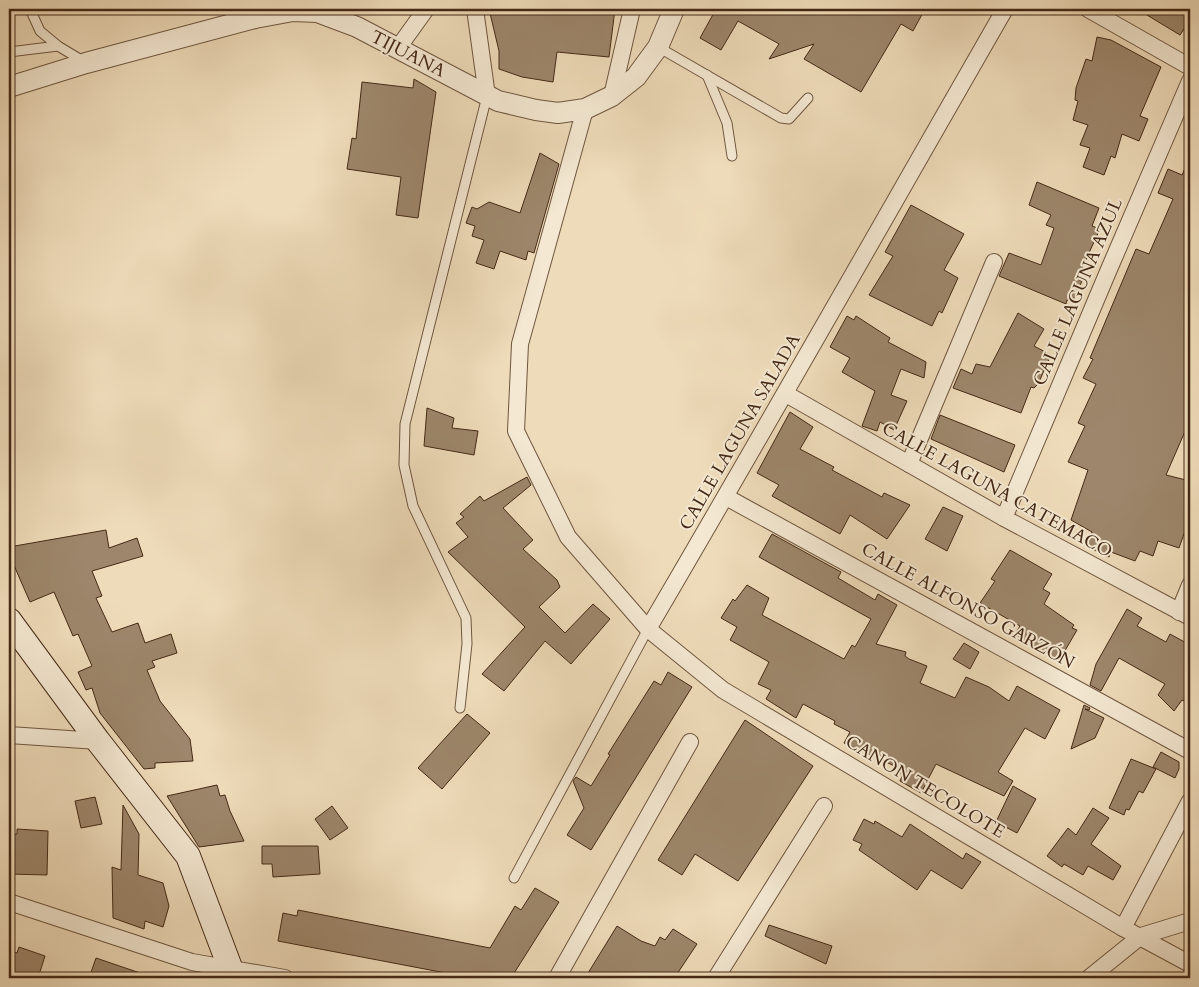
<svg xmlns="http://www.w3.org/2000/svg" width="1199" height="987" font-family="Cardo,serif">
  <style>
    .building { fill: #9d866b; stroke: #452916 }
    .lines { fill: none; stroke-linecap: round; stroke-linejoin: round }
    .service-casing { stroke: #6f563f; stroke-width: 11 }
    .minor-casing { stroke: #6f563f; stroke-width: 18 }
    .tertiary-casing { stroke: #6f563f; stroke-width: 22 }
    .secondary-casing { stroke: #452916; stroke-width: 26 }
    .service { stroke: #f4e8d2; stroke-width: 9 }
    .minor { stroke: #f4e8d2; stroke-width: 16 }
    .tertiary { stroke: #f4e8d2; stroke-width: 20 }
    .secondary { stroke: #f4e8d2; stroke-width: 24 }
    .labels { text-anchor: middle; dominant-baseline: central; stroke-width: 4; stroke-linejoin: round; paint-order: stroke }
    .street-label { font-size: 18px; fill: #452916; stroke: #f4e8d2 }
  </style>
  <rect width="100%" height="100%" fill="#eedbb9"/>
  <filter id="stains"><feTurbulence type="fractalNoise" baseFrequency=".004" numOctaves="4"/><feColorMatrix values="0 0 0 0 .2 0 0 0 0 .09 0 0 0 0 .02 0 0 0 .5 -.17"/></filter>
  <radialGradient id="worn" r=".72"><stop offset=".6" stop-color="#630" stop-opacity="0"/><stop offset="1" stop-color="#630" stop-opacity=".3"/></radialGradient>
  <!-- building -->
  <g class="building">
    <path d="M489,9H615L609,57L557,52L553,82L522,77L499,69V51Z"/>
    <path d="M716,9H925L913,31L901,24L861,92L804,59L814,44L769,59L779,44L738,21L721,50L700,38Z"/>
    <path d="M1137,9H1190V20L1180,35Z"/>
    <path d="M1097,37L1111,40L1161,67L1140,116L1148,119L1139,141L1122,134L1115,158L1111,156L1104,175L1083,167L1090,148L1080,145L1088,125L1073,120L1078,101L1075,100L1076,88L1086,59L1092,61Z"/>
    <path d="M414,79L436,92L418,218L396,215L401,177L347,169L352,138L356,139L362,82L413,88Z"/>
    <path d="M540,153L559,164L534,253L528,251L526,260L500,251L494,269L476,263L484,240L472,236L475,226L466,223L472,207L477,209L489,202L520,213Z"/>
    <path d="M1190,157V420L1166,475L1190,481V517L1179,548L1158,541L1153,556L1140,551L1135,561L1111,552L1109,557L1086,546L1092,532L1071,520L1088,470L1068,462L1085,426L1078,423L1096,384L1083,378L1093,359L1090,358L1136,249L1149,254L1173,199L1158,193L1168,169L1182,175Z"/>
    <path d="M1037,182L1099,208L1092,226L1100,229L1077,279L1082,281L1072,302L1067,300L1066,304L999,276L1009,253L1041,265L1054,228L1046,225L1051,215L1029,205Z"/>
    <path d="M911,205L964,234L944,270L958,278L942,313L939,311L932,326L869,295L893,256L885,252Z"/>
    <path d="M1018,313L1044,329L1034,346L1051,355L1038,384L1034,388L1031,387L1021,413L953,388L961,369L972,374L976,364L990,367Z"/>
    <path d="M847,316L854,320L856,316L890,338L888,342L926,362L924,378L901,369L891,395L907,401L894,430L880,422L877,431L862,426L875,391L842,372L850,358L830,347Z"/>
    <path d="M427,408L454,418L452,428L478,431L474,455L424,446Z"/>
    <path d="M790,412L813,427L800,449L834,467L832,470L882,497L884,493L910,505L887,539L850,515L840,534L772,496L779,485L757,473Z"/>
    <path d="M940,415L1015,445L1004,472L931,439Z"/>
    <path d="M527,477L531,485L503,508L533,540L523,549L557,580L560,587L539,607L565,633L593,604L610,619L571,664L545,641L504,691L482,674L525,627L448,552L468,537L456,523L464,517L460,514L480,496L484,501Z"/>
    <path d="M943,507L963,516L947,551L925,539Z"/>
    <path d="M106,530L109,548L137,538L143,556L92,571L102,596L96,598L112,632L138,623L145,643L171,634L177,653L152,661L155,667L147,670L160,701L190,739L193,761L155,763V768L144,769L100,713L92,688L86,690L78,672L92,666L78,634L73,636L54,592L30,602L9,554V547Z"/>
    <path d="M772,534L841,572L838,578L875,600L878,594L897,605L876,644L906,652L905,656L909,659L927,666L920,683L955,698L966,677L989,687L1009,701L1017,686L1060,710L1045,739L1025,728L998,772L1013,781L1004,796L936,764L921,793L900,781L903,774L897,772L899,768L844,743L850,732L834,724L835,721L803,704L796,718L766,699L771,690L758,684L769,662L730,640L737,627L721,618L733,599L735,601L747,585L769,598L762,615L844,659L852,645L855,647L871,619L759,557Z"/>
    <path d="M1010,550L1052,574L1043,589L1050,593L1044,604L1074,625L1072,628L1077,630L1059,661L1015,634L1020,626L980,603L995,581L991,579Z"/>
    <path d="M1127,609L1142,618L1137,626L1166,642L1170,634L1190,645V704L1182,700L1174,711L1158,695L1165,684L1119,658L1101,691L1090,685L1096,664Z"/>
    <path d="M964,643L979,652L970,669L953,659Z"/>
    <path d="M668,672L692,687L591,850L567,835L584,808L573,781L576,777L591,786L610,755L608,754L654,681L661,685Z"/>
    <path d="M1084,705L1090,708L1089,710L1085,709L1104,718L1095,738L1071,749Z"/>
    <path d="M467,714L490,733L442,789L418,768Z"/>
    <path d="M745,720L813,766L738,881L695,854L682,875L658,860Z"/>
    <path d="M1161,752L1179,762V769L1175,778L1153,767Z"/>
    <path d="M1131,759L1156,769L1143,793L1139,791L1129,810L1126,809L1124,815L1109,808Z"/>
    <path d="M217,785L220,796L225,795L230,811L244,841L199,847L167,796Z"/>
    <path d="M1013,786L1036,799L1017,833L996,822Z"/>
    <path d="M95,797L102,824L81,828L75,801Z"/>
    <path d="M123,805L139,834L138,875L163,883L169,906L163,927L145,921L144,929L113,918L112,867L121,870Z"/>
    <path d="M332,806L348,828L330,840L315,819Z"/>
    <path d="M1093,808L1109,818L1091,844L1121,866L1113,880L1088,866L1083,875L1064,864L1062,867L1047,856L1068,828L1076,835Z"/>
    <path d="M864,819L874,824L875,821L902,837L910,824L963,859L966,853L981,862L962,889L931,870L917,890L859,850L862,844L853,840Z"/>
    <path d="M17,829L48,831L47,875L9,874V834H17Z"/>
    <path d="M262,846H318L320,874L273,877L272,864H262Z"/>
    <path d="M535,888L559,902L511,978H472L278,941L283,913L297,916L298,910L490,948L515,906L521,910Z"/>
    <path d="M769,925L832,946L826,964L765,936Z"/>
    <path d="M617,926L641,941L655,946L660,937L665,940L673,929L697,944L675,977L585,978Z"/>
    <path d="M19,947L45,956L38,978H9V950L17,953Z"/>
    <path d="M96,958L146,975V978H89Z"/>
  </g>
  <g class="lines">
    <defs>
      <g id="service">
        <path d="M30,9L40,31L58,46L83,61"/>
        <path d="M658,47L781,118L789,119L808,98"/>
        <path d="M9,52L58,46"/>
        <path d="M707,75L727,123L732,156"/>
        <path d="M460,708L467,644L466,618L413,506L404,465L405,424L487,96"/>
        <path d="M514,878L648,629"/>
      </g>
      <g id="minor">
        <path d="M475,9L487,96"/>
        <path d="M1088,9L1190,67"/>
        <path d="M398,48L426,9"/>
        <path d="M612,96L632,9"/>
        <path d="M585,109L520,344L516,431L568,537L648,629L723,690L1123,928L1190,964"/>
        <path d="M786,394L1004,518L1190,617"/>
        <path d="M909,464L994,262"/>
        <path d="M726,497L1190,751"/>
        <path d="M1004,518L1107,274L1190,81"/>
        <path d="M1179,612L1190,585"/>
        <path d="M648,629C769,423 886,216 1005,9"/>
        <path d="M9,735L98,741"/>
        <path d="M9,902L192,962L285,978"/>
        <path d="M1123,928L1190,801"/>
        <path d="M557,978L690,742"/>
        <path d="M716,978L824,806"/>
        <path d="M1089,978L1141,936L1190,921"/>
      </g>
      <path id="tertiary" d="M9,87L86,63L255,18L293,11L317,12L357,27L498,101L536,110L558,113L585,109L612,96L636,77L658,47L674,9"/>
      <path id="secondary" d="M9,620L98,741L188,856L234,978"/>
    </defs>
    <!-- service casing -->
    <use href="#service" class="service-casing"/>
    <!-- minor casing -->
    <use href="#minor" class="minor-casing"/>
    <!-- tertiary casing -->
    <use href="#tertiary" class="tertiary-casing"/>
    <!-- secondary casing -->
    <use href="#secondary" class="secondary-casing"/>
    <!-- service -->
    <use href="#service" class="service"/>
    <!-- minor -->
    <use href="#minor" class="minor"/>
    <!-- tertiary -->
    <use href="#tertiary" class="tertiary"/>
    <!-- secondary -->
    <use href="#secondary" class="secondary"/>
  </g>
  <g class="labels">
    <!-- street labels -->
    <g class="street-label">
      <text transform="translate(408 54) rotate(27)">TIJUANA</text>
      <text transform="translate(1078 292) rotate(-67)">CALLE LAGUNA AZUL</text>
      <text transform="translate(740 432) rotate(-60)">CALLE LAGUNA SALADA</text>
      <text transform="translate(997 490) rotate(29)">CALLE LAGUNA CATEMACO</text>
      <text transform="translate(968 606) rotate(29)">CALLE ALFONSO GARZÓN</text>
      <text transform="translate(925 787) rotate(31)">CANON TECOLOTE</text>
    </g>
  </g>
  <!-- margin -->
  <rect width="1199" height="987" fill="none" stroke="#eedbb9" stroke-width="30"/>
  <rect x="10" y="10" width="1179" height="967" fill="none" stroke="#452916" stroke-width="2.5"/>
  <rect x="15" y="15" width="1169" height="957" fill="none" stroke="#452916"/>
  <rect width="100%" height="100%" filter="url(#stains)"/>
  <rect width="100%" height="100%" fill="url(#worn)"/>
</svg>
